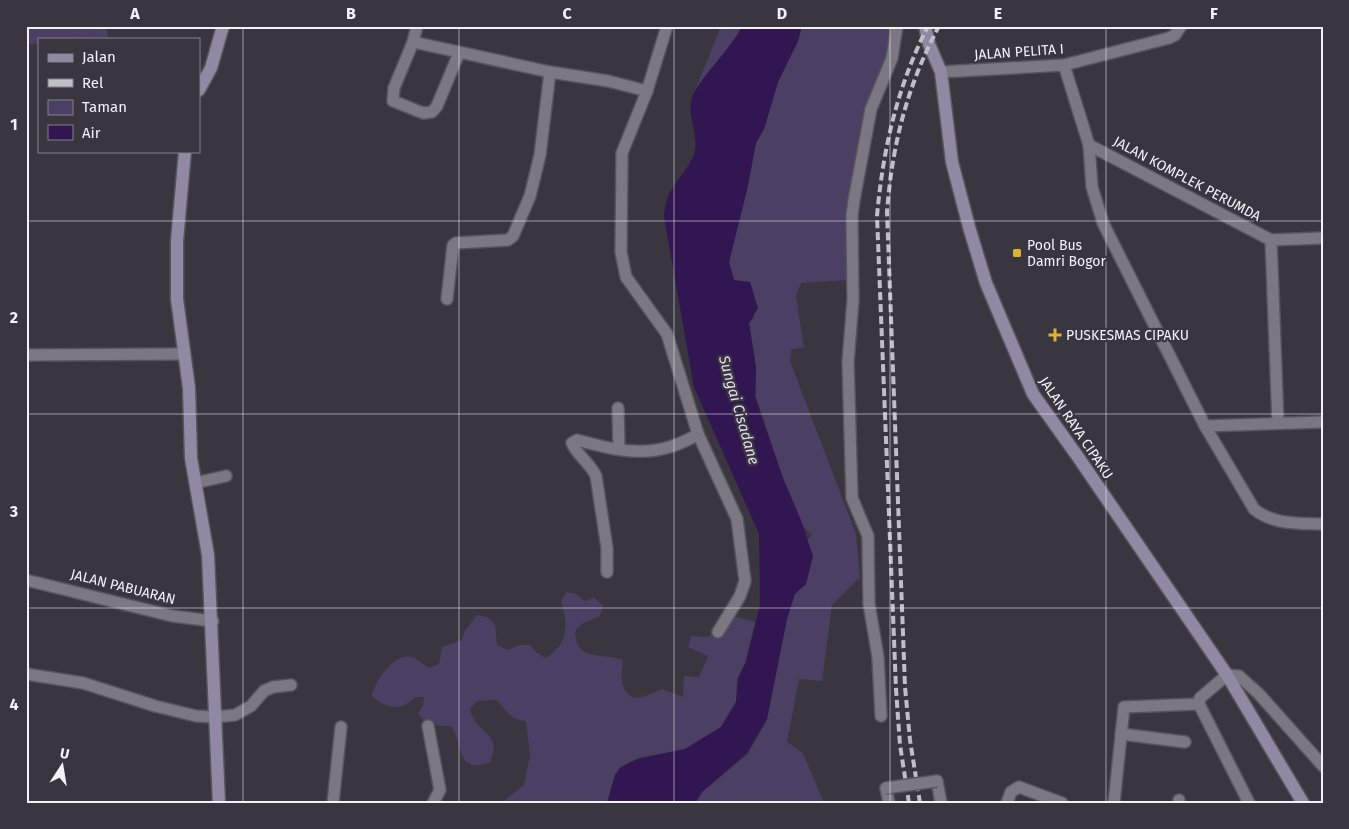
<svg xmlns="http://www.w3.org/2000/svg" width="1349" height="829" font-family="'Fira Sans',sans-serif">
  <style>
    .green { fill: #4c3f64 }
    .water { fill: #311652 }
    .lines { fill: none; stroke-linecap: round; stroke-linejoin: round }
    .street-casing { stroke: #57555c; stroke-width: 14 }
    .secondary-casing { stroke: #57555c; stroke-width: 15 }
    .street { stroke: #7b7882; stroke-width: 11 }
    .secondary { stroke: #9188a4; stroke-width: 12 }
    .rail { stroke: #c0bfc5; stroke-width: 4; stroke-dasharray: 8 4; stroke-linecap: butt }
    .street-bridge-casing { stroke: #57555c; stroke-width: 14; stroke-linecap: butt }
    .street-bridge { stroke: #7b7882; stroke-width: 11 }
    .grid { fill: none; stroke: #f3f2f7; stroke-width: 1; stroke-opacity: 0.55 }
    .poi-dot { fill: #dbb233; stroke: #39363f; stroke-width: 2 }
    .labels { text-anchor: middle; dominant-baseline: central; stroke-width: 4.5; stroke-linejoin: round; paint-order: stroke }
    .street-label { font-size: 14px; fill: #f3f2f7; stroke: #39363f }
    .poi-label { font-size: 14px; fill: #f3f2f7; stroke: #39363f; text-anchor: start }
    .water-label { font-size: 15px; font-style: italic; fill: #e3ddf0; stroke: #39363f }
    .neatline { fill: none; stroke: #f3f2f7; stroke-width: 2 }
    .grid-label { font-size: 16px; text-anchor: middle; font-weight: bold; fill: #f3f2f7 }
  </style>
  <rect width="100%" height="100%" fill="#39363f"/>
  <!-- green -->
  <g class="green">
    <path d="M26,26H106L108,37L39,39V43L26,45Z"/>
    <path d="M721,26H741L736,38L694,93Z"/>
    <path d="M802,26H897L890,58L872,95L848,280L801,283L796,296L804,347L791,350L790,361L856,534L860,577L832,605L822,681L799,679L787,742L803,753L824,803H696L702,792L748,754L767,720L787,619L807,540L812,535L803,526L789,496L756,397V367L749,323L755,317L734,280L729,262L747,190L756,143L764,129L778,82L798,41Z"/>
    <path d="M566,592L576,594L585,601L594,598L603,605L600,616L582,624L575,631C576,663 602,652 623,660C621,677 619,688 633,698L643,697L662,689L683,697L684,676L699,677L708,656L688,647L691,636L708,637L733,616L755,622L745,662L737,679L736,702L721,727L685,749L638,758L620,767L615,775L607,803H501L524,785L530,755L526,721C511,720 506,711 497,700L477,701L470,709C475,734 504,732 490,762C455,775 464,744 451,726C436,726 426,726 418,713L423,706L424,697H415C402,712 386,709 372,696C374,682 394,652 412,657C418,659 424,665 429,668L439,664L442,647L462,640L464,632L477,615L487,617L495,624L497,645L507,650L520,645H530L537,653L546,658C569,643 568,625 561,601Z"/>
  </g>
  <!-- water -->
  <path class="water" d="M742,26H802L798,41L778,82L764,129L756,143L747,190L729,262L734,280L750,282L758,308L749,323L756,367L755,397L783,478L801,520L813,556L806,584L795,594L787,619L767,719L747,753L702,792L695,803H607L615,775L621,767L638,759L685,749L721,727L736,702L738,679L746,662L760,605L759,534L694,387L664,217C666,187 680,182 692,159C702,142 688,121 691,102C694,82 732,49 742,26Z"/>
  <g class="lines">
    <defs>
      <g id="street">
        <path d="M667,26L647,91L622,153L621,252L626,277L667,334L698,434L737,519L745,581L740,596L718,632"/>
        <path d="M413,42L417,26"/>
        <path d="M459,53L437,106L432,112L423,113L393,101L394,88L413,42L550,72L608,81L647,91"/>
        <path d="M1064,65L1089,145L1092,187L1103,223L1205,426"/>
        <path d="M941,72L1064,65L1169,38L1175,35L1181,26"/>
        <path d="M1089,145L1271,240L1323,238"/>
        <path d="M1271,240L1278,423"/>
        <path d="M447,299L453,245L456,243L508,240L513,236L530,196L540,155L550,72"/>
        <path d="M26,355L184,354"/>
        <path d="M618,408L619,449"/>
        <path d="M1323,422L1205,426L1254,509C1273,525 1299,523 1323,524"/>
        <path d="M195,483L226,476"/>
        <path d="M607,572V548L596,476C591,464 575,453 572,443L577,440C622,452 656,460 698,434"/>
        <path d="M26,580L172,616L213,621"/>
        <path d="M26,674L83,683L155,706L196,716L214,717L235,715L251,706L264,691L273,687L291,685"/>
        <path d="M1199,704L1249,803"/>
        <path d="M881,716L878,657L869,604L868,536L852,498L848,362L853,300L852,216L854,200L871,109L892,58L897,26"/>
        <path d="M428,726L440,790L433,803"/>
        <path d="M1121,734L1185,742"/>
        <path d="M937,781L941,803"/>
        <path d="M886,788L889,803"/>
        <path d="M333,803L341,727"/>
        <path d="M1007,803L1011,792L1019,787L1062,803"/>
        <path d="M1114,803L1124,707L1199,704L1200,698L1227,675L1239,676L1259,694L1323,766"/>
        <path d="M1179,803V800"/>
      </g>
      <g id="secondary">
        <path d="M925,26L929,44L941,72L952,162L969,227L986,283L1033,394L1078,457L1227,675L1303,803"/>
        <path d="M199,90L211,68L223,26"/>
        <path d="M185,151L177,241V299L189,388L191,458L208,555L219,803"/>
      </g>
    </defs>
    <!-- street casing -->
    <use href="#street" class="street-casing"/>
    <!-- secondary casing -->
    <use href="#secondary" class="secondary-casing"/>
    <!-- street -->
    <use href="#street" class="street"/>
    <!-- secondary -->
    <use href="#secondary" class="secondary"/>
    <!-- rail -->
    <g class="rail">
      <path d="M909,803L900,745L896,689L877,216C883,149 897,87 928,26"/>
      <path d="M920,803L910,740L905,687L887,212C892,145 907,86 939,26"/>
    </g>
    <defs>
      <path id="street-bridge" d="M886,788L937,781"/>
    </defs>
    <!-- street-bridge casing -->
    <use href="#street-bridge" class="street-bridge-casing"/>
    <!-- street-bridge -->
    <use href="#street-bridge" class="street-bridge"/>
  </g>
  <!-- grid -->
  <path class="grid" d="M243,26V803M459,26V803M674,26V803M890,26V803M1106,26V803M26,221H1323M26,414H1323M26,608H1323"/>
  <!-- markers -->
  <g class="poi-dot">
    <rect x="1012" y="248" width="10" height="10" rx="2.5"/>
    <path d="M1052.5 327.5h5v5h5v5h-5v5h-5v-5h-5v-5h5z"/>
  </g>
  <g class="labels">
    <!-- street labels -->
    <g class="street-label">
      <text transform="translate(1019 52) rotate(-4)">JALAN PELITA I</text>
      <text transform="translate(1187 179) rotate(28)">JALAN KOMPLEK PERUMDA</text>
      <text transform="translate(1076 428) rotate(56)">JALAN RAYA CIPAKU</text>
      <text transform="translate(123 587) rotate(14)">JALAN PABUARAN</text>
    </g>
    <!-- poi labels -->
    <g class="poi-label">
      <text x="1027" y="245">Pool Bus<tspan x="1027" dy="16">Damri Bogor</tspan></text>
      <text x="1066" y="335">PUSKESMAS CIPAKU</text>
    </g>
    <!-- water labels -->
    <g class="water-label">
      <text transform="translate(739 410) rotate(74)">Sungai Cisadane</text>
    </g>
  </g>
  <!-- border -->
  <rect width="1349" height="829" fill="none" stroke="#39363f" stroke-width="55"/>
  <!-- legend -->
  <rect x="38" y="38" width="162" height="115" fill="#39363f" stroke="#838189"/>
  <rect x="48" y="54" width="25" height="8" fill="#9188a4" stroke="#838189"/>
  <text x="82" y="62" font-size="15" fill="#f3f2f7">Jalan</text>
  <rect x="48" y="79" width="25" height="8" fill="#c0bfc5" stroke="#838189"/>
  <text x="82" y="88" font-size="15" fill="#f3f2f7">Rel</text>
  <rect x="48" y="100" width="25" height="15" fill="#4c3f64" stroke="#838189"/>
  <text x="82" y="112" font-size="15" fill="#f3f2f7">Taman</text>
  <rect x="48" y="125" width="25" height="15" fill="#311652" stroke="#838189"/>
  <text x="82" y="138" font-size="15" fill="#f3f2f7">Air</text>
  <!-- north arrow -->
  <g transform="translate(62 766) rotate(12)" stroke="#39363f" stroke-width="4" paint-order="stroke">
  <path d="M0-4L9 19L0 12L-9 19Z" fill="#f3f2f7"/>
  <text y="-8" font-size="14" font-weight="bold" text-anchor="middle" fill="#f3f2f7">U</text>
  </g>
  <rect x="28" y="28" width="1294" height="774" class="neatline"/>
  <g class="grid-label">
    <text x="135" y="19">A</text>
    <text x="351" y="19">B</text>
    <text x="567" y="19">C</text>
    <text x="782" y="19">D</text>
    <text x="998" y="19">E</text>
    <text x="1214" y="19">F</text>
    <text x="14" y="130">1</text>
    <text x="14" y="323">2</text>
    <text x="14" y="517">3</text>
    <text x="14" y="710">4</text>
  </g>
</svg>
